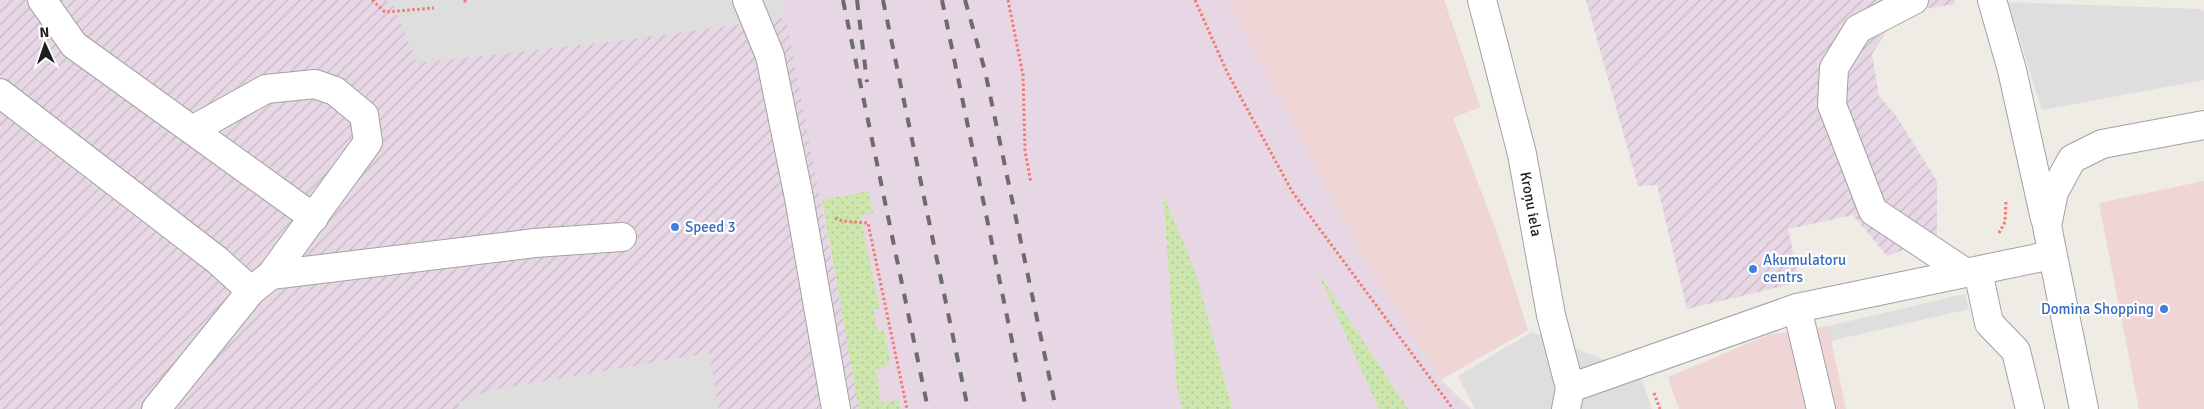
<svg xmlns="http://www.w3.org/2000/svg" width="2204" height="409" font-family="Signika,sans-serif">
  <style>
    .commercial { fill: #efd5d5 }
    .industrial { fill: url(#industrial-furrows) }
    .railway { fill: #e7d7e5 }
    .grass { fill: url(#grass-dots) }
    .parking { fill: #dedede }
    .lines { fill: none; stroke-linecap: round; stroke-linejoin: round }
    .minor-casing { stroke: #a2a2a2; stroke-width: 30 }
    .path { stroke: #f27a72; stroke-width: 3; stroke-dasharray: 2.5 2.5; stroke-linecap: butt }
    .minor { stroke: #fff; stroke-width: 28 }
    .rail { stroke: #6c6c6c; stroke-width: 4; stroke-dasharray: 10 10; stroke-linecap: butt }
    .shop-dot { fill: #3f7fe0; stroke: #fff; stroke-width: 2 }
    .labels { text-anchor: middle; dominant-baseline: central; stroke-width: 4.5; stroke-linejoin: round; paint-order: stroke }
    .street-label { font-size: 15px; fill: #1e1e1e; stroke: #fff }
    .shop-label { font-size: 15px; fill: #366cbe; stroke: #fff; text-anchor: start }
  </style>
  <defs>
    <pattern id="industrial-furrows" width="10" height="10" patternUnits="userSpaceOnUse" patternTransform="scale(1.25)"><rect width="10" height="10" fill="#e7d7e5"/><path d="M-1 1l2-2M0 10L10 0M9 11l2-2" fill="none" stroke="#c6b8c4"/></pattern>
    <pattern id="grass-dots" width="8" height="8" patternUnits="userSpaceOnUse" patternTransform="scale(1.25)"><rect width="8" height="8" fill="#cce6ad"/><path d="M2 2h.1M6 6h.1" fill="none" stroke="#afc594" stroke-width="1.8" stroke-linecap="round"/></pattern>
  </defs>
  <rect width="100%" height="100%" fill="#efebe5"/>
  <!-- commercial -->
  <g class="commercial">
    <path d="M1228,0H1444L1480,107L1453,118L1498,235L1528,330L1441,380L1358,248Z"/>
    <path d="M2204,181V409H2139L2099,203Z"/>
    <path d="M1828,326L1846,409H1679L1668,377L1768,335Z"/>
  </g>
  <!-- industrial -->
  <g class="industrial">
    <path d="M0,0H783L860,409H0Z"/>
    <path d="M1586,0H1955V4L1924,9L1893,22L1872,54L1879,96L1897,117L1937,181V234L1922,243L1887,256L1853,215L1788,229L1800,282L1687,309L1657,185L1638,186Z"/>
  </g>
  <!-- railway -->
  <path class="railway" d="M783,0H1228L1358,248L1441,380L1471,409H860Z"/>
  <!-- grass -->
  <g class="grass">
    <path d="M869,191L873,213L860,215L880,309L873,311L878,331L884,330L890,361L886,362L887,367L875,369L882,403L899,400L901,409H859L822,200Z"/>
    <path d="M1163,194L1196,273L1232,409H1182L1177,387Z"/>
    <path d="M1317,271L1408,409H1379Z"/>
  </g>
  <!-- parking -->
  <g class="parking">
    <path d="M386,0H783L786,18L634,39L417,63L394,7Z"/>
    <path d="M2008,2L2200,9L2204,12V80L2042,110Z"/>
    <path d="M1965,294L1969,309L1831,341L1828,326Z"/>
    <path d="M1532,332L1639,373L1652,409H1475L1458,376Z"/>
    <path d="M709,353L719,409H459V402L492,390Z"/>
  </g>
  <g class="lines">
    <defs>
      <g id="minor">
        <path d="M42,0L74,45L314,218"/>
        <path d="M747,0L770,56L799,198L836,409"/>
        <path id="s1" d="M1482,0L1522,154L1551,315L1570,388L1566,409"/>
        <path d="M1914,0L1858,29L1834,68L1832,105L1873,211L1966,273"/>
        <path d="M1992,0L2012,70L2045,219"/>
        <path d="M0,93L217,260L251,291"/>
        <path d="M1978,271L1989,323L2016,351L2030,409"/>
        <path d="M271,275L535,243L622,237"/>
        <path d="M1797,308L1821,409"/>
        <path d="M1570,388L1797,308L2052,255"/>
        <path d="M156,409L251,291L271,275L368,142L364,115L335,91L315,84L266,89L194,129"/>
        <path d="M2084,409L2047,226L2054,192L2072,159L2102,144L2204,125"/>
      </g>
    </defs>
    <!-- minor casing -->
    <use href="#minor" class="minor-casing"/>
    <!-- path -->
    <g class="path">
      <path d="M372,0L385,12L434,8"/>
      <path d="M465,0V3"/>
      <path d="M1008,0L1023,75L1025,151L1031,183"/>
      <path d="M1195,0L1227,72L1293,193L1453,409"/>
      <path d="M835,218L842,221L868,223L907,409"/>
      <path d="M1999,233L2005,222L2006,201"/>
      <path d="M1654,393L1660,409"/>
    </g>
    <!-- minor -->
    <use href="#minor" class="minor"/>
    <!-- rail -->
    <g class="rail">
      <path d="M843,0L928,409"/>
      <path d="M857,0L867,82"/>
      <path d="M883,0L968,409"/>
      <path d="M942,0L1026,409"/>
      <path d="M965,0L985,71L1056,409"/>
    </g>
  </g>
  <!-- markers -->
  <g class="shop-dot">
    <circle cx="675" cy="227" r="5"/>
    <circle cx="1753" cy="269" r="5"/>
    <circle cx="2164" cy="309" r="5"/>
  </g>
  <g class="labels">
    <!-- street labels -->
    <g class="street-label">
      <text stroke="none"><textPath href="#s1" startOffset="210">Kroņu iela</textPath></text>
    </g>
    <!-- shop labels -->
    <g class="shop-label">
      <text x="685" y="227">Speed 3</text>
      <text x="1763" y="260">Akumulatoru<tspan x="1763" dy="17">centrs</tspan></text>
      <text x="2154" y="309" text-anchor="end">Domina Shopping</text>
    </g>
  </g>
  <!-- north arrow -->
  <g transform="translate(45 45) rotate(357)" stroke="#ffffff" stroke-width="4" paint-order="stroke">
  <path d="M0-4L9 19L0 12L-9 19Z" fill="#1e1e1e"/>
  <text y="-8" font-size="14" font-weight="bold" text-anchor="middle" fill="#1e1e1e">N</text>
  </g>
</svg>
